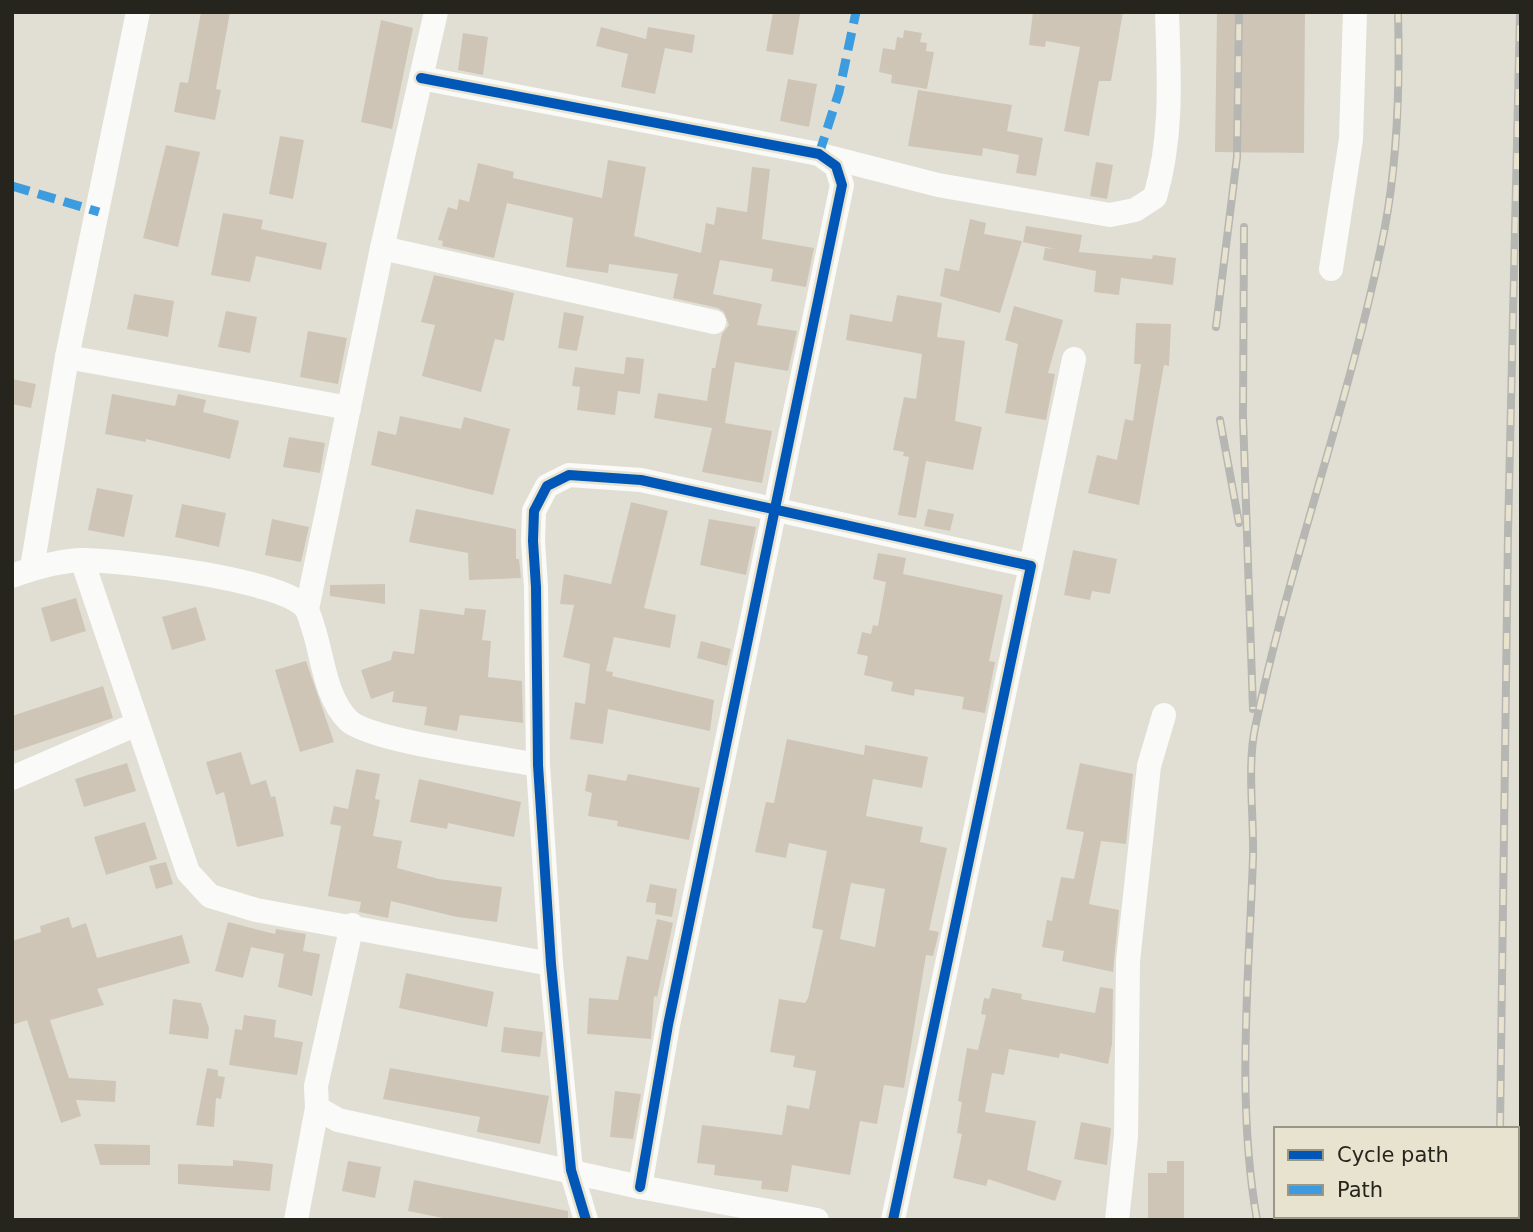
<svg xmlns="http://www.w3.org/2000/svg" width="1533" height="1232" font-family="'DejaVu Sans',sans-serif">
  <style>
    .building { fill: #cec5b7; fill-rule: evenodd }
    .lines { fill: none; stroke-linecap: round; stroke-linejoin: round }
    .minor { stroke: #fafaf9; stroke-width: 24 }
    .rail-casing { stroke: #b6b6b3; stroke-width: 8 }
    .rail { stroke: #e7e3ce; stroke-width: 5; stroke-dasharray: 16; stroke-linecap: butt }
    .quiet { stroke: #3c9cdf; stroke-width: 9; stroke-dasharray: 18 9; stroke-linecap: butt }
    .cycleway-casing { stroke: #e7e3ce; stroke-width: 15 }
    .cycleway { stroke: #0057b8; stroke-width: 10 }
  </style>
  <rect width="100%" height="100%" fill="#e1dfd4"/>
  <!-- building -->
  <g class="building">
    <path d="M201,12H230L216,89L221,90L215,120L174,112L180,82L188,83Z"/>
    <path d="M773,12L800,14L793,55L766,51Z"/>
    <path d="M1033,12H1123L1111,81H1099L1089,136L1064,131L1080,47L1046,41L1045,47L1029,45Z"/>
    <path d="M1217,12H1305L1304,153L1215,152Z"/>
    <path d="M381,20L413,28L392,129L361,122Z"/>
    <path d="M601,27L646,39L648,27L695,35L692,53L665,48L655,94L621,87L628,54L596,46Z"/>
    <path d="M904,30L922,33L920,42L927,43L926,51L934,52L927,89L891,83L892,75L879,72L883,48L895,50L897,37L903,38Z"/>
    <path d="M463,33L488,37L483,75L458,70Z"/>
    <path d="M788,79L817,84L809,127L780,121Z"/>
    <path d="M918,90L1012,105L1007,131L1043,138L1036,176L1016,173L1019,155L983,148L982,156L908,146Z"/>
    <path d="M280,136L304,140L293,199L269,194Z"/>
    <path d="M166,145L200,152L178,247L143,238Z"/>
    <path d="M608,160L646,167L634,236L701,253L706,223L714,225L717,207L747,212L752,167L770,169L762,239L814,248L806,287L771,281L773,269L720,260L713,294L762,304L757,325L797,331L788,371L735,362L725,423L772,431L762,483L702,472L712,428L654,418L658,393L707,401L712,368H715L722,334L729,325L724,312L718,308L673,298L678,274L609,264L608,273L566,267L573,218L507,203L494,258L442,246L443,241L438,240L448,207L457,210L459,199L469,202L478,163L514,172L513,178L602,198Z"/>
    <path d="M1096,162L1113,165L1107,199L1090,196Z"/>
    <path d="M223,213L263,220L261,229L327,243L321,270L256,256L250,282L211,275Z"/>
    <path d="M970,219L986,223L984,234L1022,241L1000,313L940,296L945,268L959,271Z"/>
    <path d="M1026,226L1082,235L1079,252L1152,259L1153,255L1176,258L1173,285L1121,278L1119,295L1094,292L1096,271L1043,260L1045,248L1055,249L1023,242Z"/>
    <path d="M434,275L514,293L504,341L495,339L481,392L422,376L435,325L421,322Z"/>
    <path d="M134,294L174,301L168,337L127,329Z"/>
    <path d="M897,295L942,303L937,337L965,341L955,421L982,427L973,470L926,461L916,518L898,515L909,457L903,456L904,452L893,450L904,397L916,399L922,354L846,340L850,314L892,322Z"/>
    <path d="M1014,306L1063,320L1048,373L1055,374L1046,420L1005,413L1018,344L1005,340Z"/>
    <path d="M226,311L257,317L250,353L218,347Z"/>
    <path d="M564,312L584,316L577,351L558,348Z"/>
    <path d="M1136,323L1171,324L1169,366L1164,365L1139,505L1088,493L1097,455L1117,460L1125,419L1133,421L1141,364H1134Z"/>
    <path d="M308,331L347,338L338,384L300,377Z"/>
    <path d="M626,357L644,359L640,394L618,391L615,415L577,410L580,387L572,386L575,367L624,374Z"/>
    <path d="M12,379L36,384L31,408L12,404Z"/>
    <path d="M112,394L175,406L178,394L206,400L203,412L239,421L230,459L146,439V442L105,434Z"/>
    <path d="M400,416L461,429L464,417L510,429L493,495L371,465L378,431L396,435Z"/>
    <path d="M289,437L325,443L320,473L283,467Z"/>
    <path d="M97,488L133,495L124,537L88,530Z"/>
    <path d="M631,502L668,511L644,608L676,615L670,648L614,637L606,671L613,672L612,676L714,700L710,731L608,709L603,744L570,739L575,702L585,704L590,664L563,657L574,605L560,604L564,574L611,584Z"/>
    <path d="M182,504L226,513L219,547L175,537Z"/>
    <path d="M416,509L516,529V559H519L521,578L469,580L468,553L409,542Z"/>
    <path d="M928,509L954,514L950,531L924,526Z"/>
    <path d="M272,519L309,527L301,562L265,555Z"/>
    <path d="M709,519L756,527L746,575L700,565Z"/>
    <path d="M1073,550L1117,559L1110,594L1092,591L1090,600L1064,595Z"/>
    <path d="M878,553L906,558L903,574L1003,595L989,661L995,662L985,713L962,709L964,697L915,689L914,696L891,691L893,682L864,675L868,656L857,654L862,632L871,634L873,625L878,626L886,582L873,579Z"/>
    <path d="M385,584V604L330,596V585Z"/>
    <path d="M76,598L86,631L51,642L41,608Z"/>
    <path d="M196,607L206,640L172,650L162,617Z"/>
    <path d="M465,608L486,610L482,640L491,641L488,677L522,681L523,723L460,715L457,731L424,725L427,707L392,702L394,691L371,699L361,670L391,660L393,651L414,654L420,609L464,615Z"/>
    <path d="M701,641L731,649L727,666L697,658Z"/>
    <path d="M306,661L334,742L300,752L275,670Z"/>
    <path d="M103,686L113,718L12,752V716Z"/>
    <path d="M787,739L864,755L865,745L928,757L922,788L873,779L866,816L923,827L920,842L947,848L929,930L939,932L933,956L926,955L904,1088L884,1085L877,1124L860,1121L850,1175L792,1165L788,1192L761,1189L762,1181L714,1175L715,1165L697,1163L702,1125L782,1135L787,1105L809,1109L816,1071L793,1067L795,1056L770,1052L779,999L805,1003L808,998L823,930L812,928L827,851L789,843L786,858L755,852L766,802L774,803ZM851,883L885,889L875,947L840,939Z"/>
    <path d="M241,752L251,785L266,780L271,797L275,796L284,836L237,847L224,792L216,795L206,762Z"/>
    <path d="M127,763L136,791L84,807L75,779Z"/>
    <path d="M1080,763L1133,774L1126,844L1101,841L1089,904L1119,910L1113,972L1062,961L1064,951L1042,947L1047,920L1052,921L1061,877L1074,879L1084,832L1066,829Z"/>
    <path d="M356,769L380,774L375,799L380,800L373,836L402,841L397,868L439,879L502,887L497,922L457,917L391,901L388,918L359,912L361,902L328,896L341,826L330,824L334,806L348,809Z"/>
    <path d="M588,774L626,781L628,774L700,788L689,840L617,826L618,821L588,816L592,793L585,791Z"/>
    <path d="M419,779L521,802L514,837L448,823L447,829L410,822Z"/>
    <path d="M145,822L157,859L106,875L94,837Z"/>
    <path d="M166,862L173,884L156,889L149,866Z"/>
    <path d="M650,884L677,889L672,917L655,914L656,903L646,902Z"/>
    <path d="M69,917L72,928L86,923L97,958L182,935L190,963L97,989L104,1005L50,1020L69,1078L116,1081L115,1102L76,1100L81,1116L61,1123L27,1020L12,1025V941L41,932L40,926Z"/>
    <path d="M657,919L673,923L657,997L654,996L651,1039L587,1034L589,998L618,1000L627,956L648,960Z"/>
    <path d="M228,922L275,934L276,929L306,934L303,951L320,954L312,996L278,987L284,954L251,947L243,978L215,971Z"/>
    <path d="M406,973L494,992L487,1027L399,1008Z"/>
    <path d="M1100,987L1113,989L1112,1044L1108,1064L1060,1053L1059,1058L1009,1049L1004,1075L992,1073L985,1112L1036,1121L1027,1170L1062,1181L1055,1201L988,1179L986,1186L953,1178L962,1134L957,1133L962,1102L958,1101L967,1048L978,1050L986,1015L981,1014L984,998L989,999L992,988L1022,994L1021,999L1095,1013Z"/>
    <path d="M173,999L201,1003L209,1028L208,1039L169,1034Z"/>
    <path d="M244,1015L276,1020L274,1037L303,1042L297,1075L229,1065L235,1029L242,1030Z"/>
    <path d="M504,1027L543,1032L540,1057L501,1052Z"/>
    <path d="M207,1068L218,1070V1076L225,1077L221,1099L216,1098L214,1127L196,1125Z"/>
    <path d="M390,1068L549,1096L540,1144L477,1132L480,1117L383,1099Z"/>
    <path d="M615,1091L641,1094L633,1139L610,1137Z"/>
    <path d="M1081,1122L1111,1128L1107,1165L1074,1159Z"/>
    <path d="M94,1144L150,1145V1165H100Z"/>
    <path d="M233,1160L273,1164L270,1191L178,1184V1164L233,1166Z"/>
    <path d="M348,1161L381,1167L375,1198L342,1191Z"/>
    <path d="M1167,1161H1184V1220H1148V1173H1167Z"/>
    <path d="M414,1180L568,1211V1220H453L408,1211Z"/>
  </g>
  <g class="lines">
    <!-- minor -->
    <g class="minor">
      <path d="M421,78L819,154L836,166L842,185L668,1025L640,1187"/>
      <path d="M821,155L938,185L1110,215L1135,210L1155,197C1173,136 1169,76 1167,12"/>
      <path d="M382,248L714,322"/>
      <path d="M1331,269L1351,139L1355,12"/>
      <path d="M67,357L349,408"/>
      <path d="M82,560L188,872L210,896L256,910L551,964"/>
      <path d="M1031,566L1074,359"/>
      <path d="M32,568L67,357L138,12"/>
      <path d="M12,576C34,568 61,560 85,560C126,561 279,579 305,607C309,612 311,621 313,627C323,657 325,697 348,720C368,741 504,758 538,765"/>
      <path d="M307,609L382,248L436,12"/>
      <path d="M12,778L137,724"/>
      <path d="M352,925L316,1086L317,1108L338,1120L640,1187L817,1220"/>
      <path d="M296,1220L317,1108"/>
      <path d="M586,1220L571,1170L551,964L538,765L536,587L533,541L534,511L547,486L569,475L641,480L1031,566L893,1220"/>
      <path d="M1117,1220L1126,1136L1128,961L1149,766L1164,715"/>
    </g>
    <defs>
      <g id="rail">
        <path d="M1244,227L1243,417L1253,709"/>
        <path d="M1216,327L1237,157L1239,12"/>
        <path d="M1220,420L1239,523"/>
        <path d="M1500,1129L1508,534L1520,12"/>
        <path d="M1257,1220C1236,1101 1249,977 1253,857C1254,817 1247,767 1255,728C1290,559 1352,396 1385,227C1398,156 1400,84 1398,12"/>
        <path d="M1498,1220V1216"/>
      </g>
    </defs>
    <!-- rail casing -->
    <use href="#rail" class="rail-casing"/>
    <!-- rail -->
    <use href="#rail" class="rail"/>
    <!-- quiet -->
    <g class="quiet">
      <path d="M819,154L839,92L856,12"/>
      <path d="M12,186L99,212"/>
    </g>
    <defs>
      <g id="cycleway">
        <path d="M421,78L819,154L836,166L842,185L668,1025L640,1187"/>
        <path d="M586,1220L571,1170L551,964L538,765L536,587L533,541L534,511L547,486L569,475L641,480L1031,566L893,1220"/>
      </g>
    </defs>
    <!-- cycleway casing -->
    <use href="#cycleway" class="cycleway-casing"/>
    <!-- cycleway -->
    <use href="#cycleway" class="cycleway"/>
  </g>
  <!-- border -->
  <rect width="1533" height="1232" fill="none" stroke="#26251d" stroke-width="28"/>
  <!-- legend -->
  <rect x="1274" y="1127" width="245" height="91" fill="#e7e3ce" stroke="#9a9787" stroke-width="2"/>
  <rect x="1288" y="1150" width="35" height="10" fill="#0057b8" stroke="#9a9787" stroke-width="2"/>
  <text x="1337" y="1162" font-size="21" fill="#26251d">Cycle path</text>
  <rect x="1288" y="1185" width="35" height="10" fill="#3c9cdf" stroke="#9a9787" stroke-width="2"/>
  <text x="1337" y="1197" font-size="21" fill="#26251d">Path</text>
</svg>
